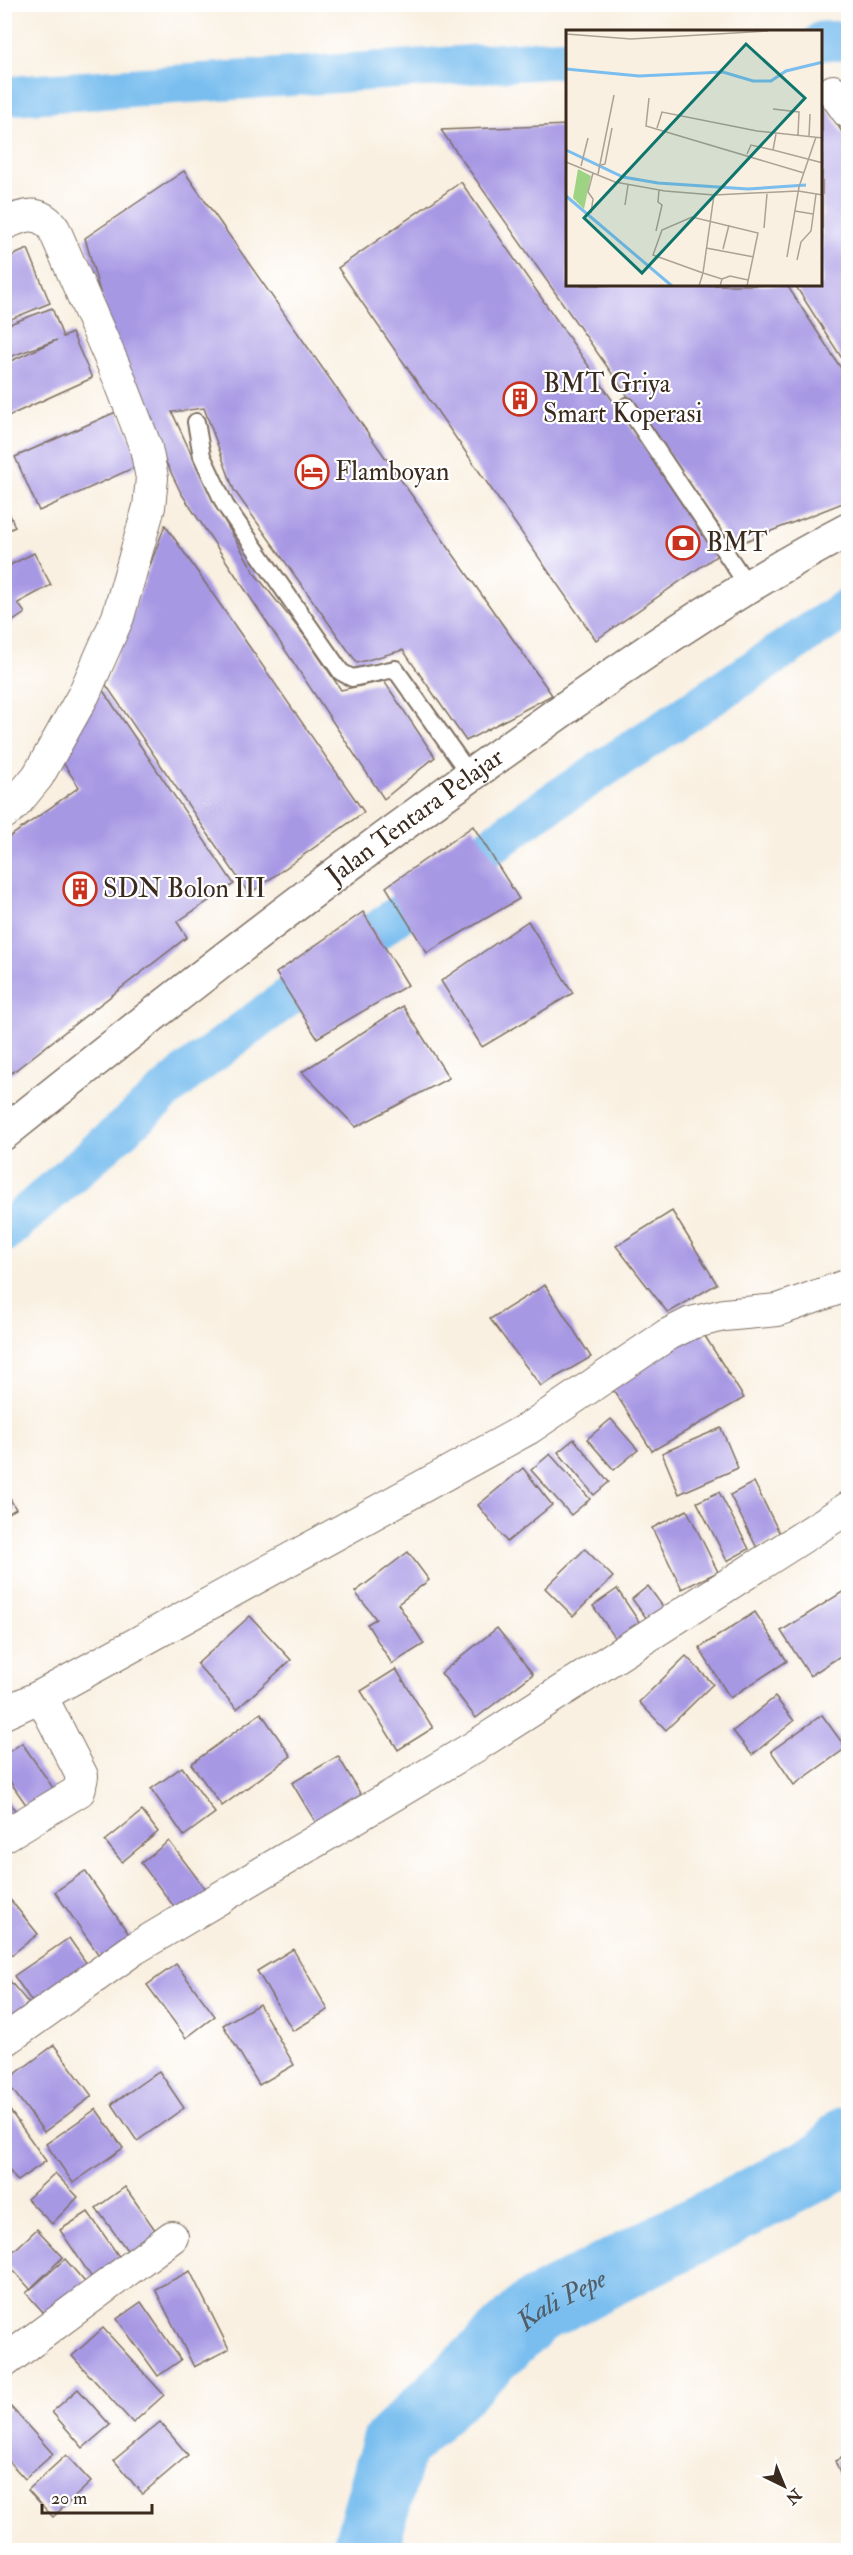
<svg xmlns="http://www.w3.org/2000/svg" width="853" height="2555" font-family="'IM FELL Double Pica',serif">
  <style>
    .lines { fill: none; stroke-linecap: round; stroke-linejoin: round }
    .canal { stroke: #79beef; stroke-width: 39 }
    .river { stroke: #79beef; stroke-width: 66 }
    .building { fill: #a798e4 }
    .service-casing { stroke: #7e6f62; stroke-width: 20 }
    .minor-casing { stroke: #7e6f62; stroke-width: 34 }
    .secondary-casing { stroke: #7e6f62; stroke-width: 36 }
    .service { stroke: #fff; stroke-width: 16 }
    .minor { stroke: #fff; stroke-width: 32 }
    .secondary { stroke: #fff; stroke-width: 33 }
    .labels { text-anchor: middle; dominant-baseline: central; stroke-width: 4.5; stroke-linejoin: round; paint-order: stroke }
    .poi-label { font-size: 26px; fill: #3b2a1e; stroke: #fff; text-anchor: start }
    .street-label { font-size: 26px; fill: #3b2a1e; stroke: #fff }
    .water-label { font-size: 27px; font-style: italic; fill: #515e67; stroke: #fff }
    .inset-river { fill: none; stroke: #79beef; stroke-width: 3 }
    .inset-road { fill: none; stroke: #ada193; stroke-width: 1.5 }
    .view { fill: #0f766e; fill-opacity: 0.15; stroke: #0f766e; stroke-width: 3 }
    .inset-edge { fill: none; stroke: #3b2a1e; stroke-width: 3 }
  </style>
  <rect width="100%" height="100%" fill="#fff"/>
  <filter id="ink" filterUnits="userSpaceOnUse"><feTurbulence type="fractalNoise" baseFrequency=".0167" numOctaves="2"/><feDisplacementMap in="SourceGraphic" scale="12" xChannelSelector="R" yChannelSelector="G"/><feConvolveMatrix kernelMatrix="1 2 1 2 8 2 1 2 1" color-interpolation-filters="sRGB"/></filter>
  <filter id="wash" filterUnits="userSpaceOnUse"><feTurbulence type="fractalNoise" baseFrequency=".008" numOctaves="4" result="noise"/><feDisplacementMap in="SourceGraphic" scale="24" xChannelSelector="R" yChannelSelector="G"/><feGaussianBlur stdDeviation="1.35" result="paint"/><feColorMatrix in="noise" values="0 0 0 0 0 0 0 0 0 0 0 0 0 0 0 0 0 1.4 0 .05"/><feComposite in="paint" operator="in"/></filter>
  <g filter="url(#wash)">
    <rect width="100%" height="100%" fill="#f9f0e1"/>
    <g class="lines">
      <!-- canal -->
      <g class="canal">
        <path d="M822,41L848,40"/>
        <path d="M4,96L568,58"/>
        <path d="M4,1233L189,1071L527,819L848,607"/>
      </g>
      <!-- river -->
      <path class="river" id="s1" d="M365,2550L394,2445L534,2312L829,2162L848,2139"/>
    </g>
    <g id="blocks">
      <!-- building -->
      <g class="building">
        <path d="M822,99L848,142V368L795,285H822Z"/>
        <path d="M568,125V285H787L848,379V501L733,546L441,130Z"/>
        <path d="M184,171L552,695L466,741L403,650L357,663L234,490L204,408L172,412L213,501L256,575L307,639L341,690L384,681L435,757L384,799L181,493L122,372L85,238Z"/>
        <path d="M461,182L719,554L596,640L338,268Z"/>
        <path d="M28,249L50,303L4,322V259Z"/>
        <path d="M52,308L63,337L72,333L92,378L4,418V364L57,340L4,359V326Z"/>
        <path d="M118,411L142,464L39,511L15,457Z"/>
        <path d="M4,500L15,527L4,532Z"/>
        <path d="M165,525L364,812L249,894L106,685Z"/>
        <path d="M34,553L51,585L18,603L25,613L4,627V568Z"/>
        <path d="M102,689L234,884L177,922L187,937L4,1079V841L79,787L58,755Z"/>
        <path d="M473,826L519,899L427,953L386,887Z"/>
        <path d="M363,912L408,985L317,1038L276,973Z"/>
        <path d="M528,921L573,993L482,1047L441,981Z"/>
        <path d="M403,1006L449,1078L356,1127L302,1072Z"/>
        <path d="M672,1211L717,1284L668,1313L616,1246Z"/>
        <path d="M545,1285L591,1357L541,1386L490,1319Z"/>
        <path d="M698,1325L744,1398L652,1451L611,1386Z"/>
        <path d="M611,1419L638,1450L614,1470L587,1439Z"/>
        <path d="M721,1428L738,1468L679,1494L662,1453Z"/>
        <path d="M574,1439L609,1482L594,1495L558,1452Z"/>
        <path d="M550,1454L590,1499L571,1515L531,1470Z"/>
        <path d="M523,1468L552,1505L507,1542L478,1505Z"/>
        <path d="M754,1482L781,1536L757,1548L730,1495Z"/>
        <path d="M4,1489L16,1509L4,1516Z"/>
        <path d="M719,1492L749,1549L727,1561L697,1502Z"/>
        <path d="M687,1510L718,1572L682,1589L652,1528Z"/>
        <path d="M585,1549L613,1577L573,1616L545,1588Z"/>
        <path d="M408,1552L429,1580L398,1604L424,1644L392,1664L367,1624L376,1619L355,1592Z"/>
        <path d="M648,1586L669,1615L653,1627L632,1599Z"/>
        <path d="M617,1589L644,1629L620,1645L593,1606Z"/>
        <path d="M847,1589L848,1651L810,1676L781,1631Z"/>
        <path d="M755,1612L787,1661L730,1698L699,1648Z"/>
        <path d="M250,1616L291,1660L237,1709L197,1664Z"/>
        <path d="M497,1628L533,1674L476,1718L441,1673Z"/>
        <path d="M686,1656L713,1684L666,1730L639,1702Z"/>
        <path d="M396,1669L433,1728L398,1750L361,1691Z"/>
        <path d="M775,1697L794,1721L752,1755L733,1731Z"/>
        <path d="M261,1713L291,1756L222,1806L191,1764Z"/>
        <path d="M822,1715L846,1748L794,1785L771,1751Z"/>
        <path d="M22,1743L60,1798L34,1816L4,1773V1755Z"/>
        <path d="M338,1756L361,1795L316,1823L292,1783Z"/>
        <path d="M182,1767L215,1813L184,1836L151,1789Z"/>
        <path d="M4,1795L21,1818L4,1829Z"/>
        <path d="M142,1811L158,1832L122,1862L105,1841Z"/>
        <path d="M169,1841L209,1894L181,1916L141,1863Z"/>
        <path d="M85,1871L133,1940L103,1961L55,1892Z"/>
        <path d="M4,1892L38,1934L4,1961Z"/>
        <path d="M69,1938L94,1974L39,2012L14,1976Z"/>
        <path d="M293,1949L328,2010L293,2031L257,1971Z"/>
        <path d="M176,1964L215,2016L186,2038L147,1985Z"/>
        <path d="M4,1974L35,2011L4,2031Z"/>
        <path d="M259,2004L294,2065L259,2085L223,2025Z"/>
        <path d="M54,2045L92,2096L44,2132L6,2081Z"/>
        <path d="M159,2071L184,2108L137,2141L112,2104Z"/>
        <path d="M4,2102L46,2161L17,2181L4,2163Z"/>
        <path d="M96,2109L123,2148L73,2183L46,2144Z"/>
        <path d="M55,2173L78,2197L52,2224L27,2199Z"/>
        <path d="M125,2187L163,2241L135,2261L96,2208Z"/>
        <path d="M88,2212L127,2268L98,2287L60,2230Z"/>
        <path d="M37,2229L63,2257L30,2289L4,2260Z"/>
        <path d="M65,2259L91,2289L52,2322L26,2293Z"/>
        <path d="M190,2271L229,2349L194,2367L155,2289Z"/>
        <path d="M141,2302L181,2360L158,2376L117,2319Z"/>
        <path d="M103,2328L164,2395L133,2423L72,2356Z"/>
        <path d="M78,2389L110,2425L83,2448L52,2412Z"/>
        <path d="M11,2407L53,2454L25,2479L4,2456V2413Z"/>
        <path d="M160,2422L188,2455L142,2494L114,2460Z"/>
        <path d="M66,2455L91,2482L53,2517L28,2490Z"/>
        <path d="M848,2455V2494L835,2461Z"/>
      </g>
    </g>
  </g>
  <g filter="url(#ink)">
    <use href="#blocks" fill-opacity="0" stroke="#7e6f62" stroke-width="1.5"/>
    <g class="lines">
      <defs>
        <g id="service">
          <path d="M627,406L748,586"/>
          <path d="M196,422L202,456L225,505L341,672L352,678L395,669L470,775"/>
        </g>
        <g id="minor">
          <path d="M833,91L848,112"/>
          <path d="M4,224C24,215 39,209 54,229L119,378L146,448L152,478L149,507L118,617L84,694L38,776L15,804L4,813"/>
          <path d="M4,1713L41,1696L529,1428L667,1335L691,1323L724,1315L778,1310L848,1285"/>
          <path d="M4,1836L79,1791L82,1776L41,1696"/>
          <path d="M4,2041L134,1949L474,1747L848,1508"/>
          <path d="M4,2362L172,2237"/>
        </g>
        <g id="secondary">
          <path id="s2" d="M4,1133C173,998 342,865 519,741C625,665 733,590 848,530"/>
        </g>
      </defs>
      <!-- service casing -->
      <use href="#service" class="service-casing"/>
      <!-- minor casing -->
      <use href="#minor" class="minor-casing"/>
      <!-- secondary casing -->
      <use href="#secondary" class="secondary-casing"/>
      <!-- service -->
      <use href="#service" class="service"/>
      <!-- minor -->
      <use href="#minor" class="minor"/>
      <!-- secondary -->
      <use href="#secondary" class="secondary"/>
    </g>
  </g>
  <!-- icons -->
  <defs>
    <symbol id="building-ring" viewBox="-11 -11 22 22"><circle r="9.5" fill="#fff" stroke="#c8321e" stroke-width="1.5"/><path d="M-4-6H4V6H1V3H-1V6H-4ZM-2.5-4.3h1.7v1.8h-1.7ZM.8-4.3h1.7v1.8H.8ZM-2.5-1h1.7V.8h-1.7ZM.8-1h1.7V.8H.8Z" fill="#c8321e"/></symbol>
    <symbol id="hotel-ring" viewBox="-11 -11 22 22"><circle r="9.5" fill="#fff" stroke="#c8321e" stroke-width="1.5"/><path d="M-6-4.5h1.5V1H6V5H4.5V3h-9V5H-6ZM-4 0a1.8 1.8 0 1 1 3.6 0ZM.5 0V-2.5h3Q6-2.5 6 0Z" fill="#c8321e"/></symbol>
    <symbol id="bank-ring" viewBox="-11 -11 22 22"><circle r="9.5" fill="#fff" stroke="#c8321e" stroke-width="1.5"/><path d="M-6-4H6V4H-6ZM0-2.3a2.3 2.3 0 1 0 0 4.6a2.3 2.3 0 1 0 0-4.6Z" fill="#c8321e"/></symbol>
  </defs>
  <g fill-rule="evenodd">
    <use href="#building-ring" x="501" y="380" width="38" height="38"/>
    <use href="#hotel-ring" x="293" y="453" width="38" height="38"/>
    <use href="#bank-ring" x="664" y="524" width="38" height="38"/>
    <use href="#building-ring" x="61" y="870" width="38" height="38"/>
  </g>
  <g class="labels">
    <!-- poi labels -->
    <g class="poi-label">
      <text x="543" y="384">BMT Griya<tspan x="543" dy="30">Smart Koperasi</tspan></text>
      <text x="335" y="472">Flamboyan</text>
      <text x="706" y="543">BMT</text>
      <text x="103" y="889">SDN Bolon III</text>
    </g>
    <!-- street labels -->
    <g class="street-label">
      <text stroke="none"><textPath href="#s2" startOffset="519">Jalan Tentara Pelajar</textPath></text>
    </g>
    <!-- water labels -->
    <g class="water-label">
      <text stroke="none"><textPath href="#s1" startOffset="332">Kali Pepe</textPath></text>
    </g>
  </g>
  <!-- overview -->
  <g transform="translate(566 30)">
    <rect width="256" height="256" fill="#f9f0e1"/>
    <path d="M12,139L25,146L18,179L7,168Z" fill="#9ed383"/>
    <path class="inset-river" d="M0,39L73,46L157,42L187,51H205L220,41L257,32M0,120L57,147L92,153L182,159L240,155M0,166L106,256"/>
    <path class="inset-road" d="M0,4L65,9L202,1M83,68L80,96L238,143M207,79L233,82L232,105M91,98L96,82L191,101L257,108M210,104L207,120L257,133M243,107L244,84M181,124L185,115L207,120M0,132L49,152L99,161L148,165L232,161L257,165M35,135L39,134L46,98M15,136L22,108M32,144L48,65M148,165L137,243L156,249L154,256M59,175L62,155M229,181L247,184M25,183L27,169L22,162L27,143M198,198L201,164M90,201L96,175L92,172L93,160M140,218L188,227M157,219L163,195M221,227L233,157L250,107M231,230L235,212L245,201L250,164M156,249L164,246L182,250M133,256L137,243L87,225L96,200L126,187L192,203L181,256"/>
    <path class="view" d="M180,14L239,68L76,243L18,188Z"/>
    <rect width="256" height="256" class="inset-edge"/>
  </g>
  <!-- margin -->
  <rect width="853" height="2555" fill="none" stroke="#fff" stroke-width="24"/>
  <!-- north arrow -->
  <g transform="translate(784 2486) rotate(137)" stroke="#ffffff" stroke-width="4.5" paint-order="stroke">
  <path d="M0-4.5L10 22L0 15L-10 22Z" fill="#3b2a1e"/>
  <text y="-9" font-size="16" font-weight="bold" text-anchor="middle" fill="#3b2a1e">N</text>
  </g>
  <!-- scale -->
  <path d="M42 2504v9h110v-9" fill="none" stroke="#3b2a1e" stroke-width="3"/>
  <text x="51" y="2504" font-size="18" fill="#3b2a1e" stroke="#ffffff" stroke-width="4.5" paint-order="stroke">20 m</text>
</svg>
